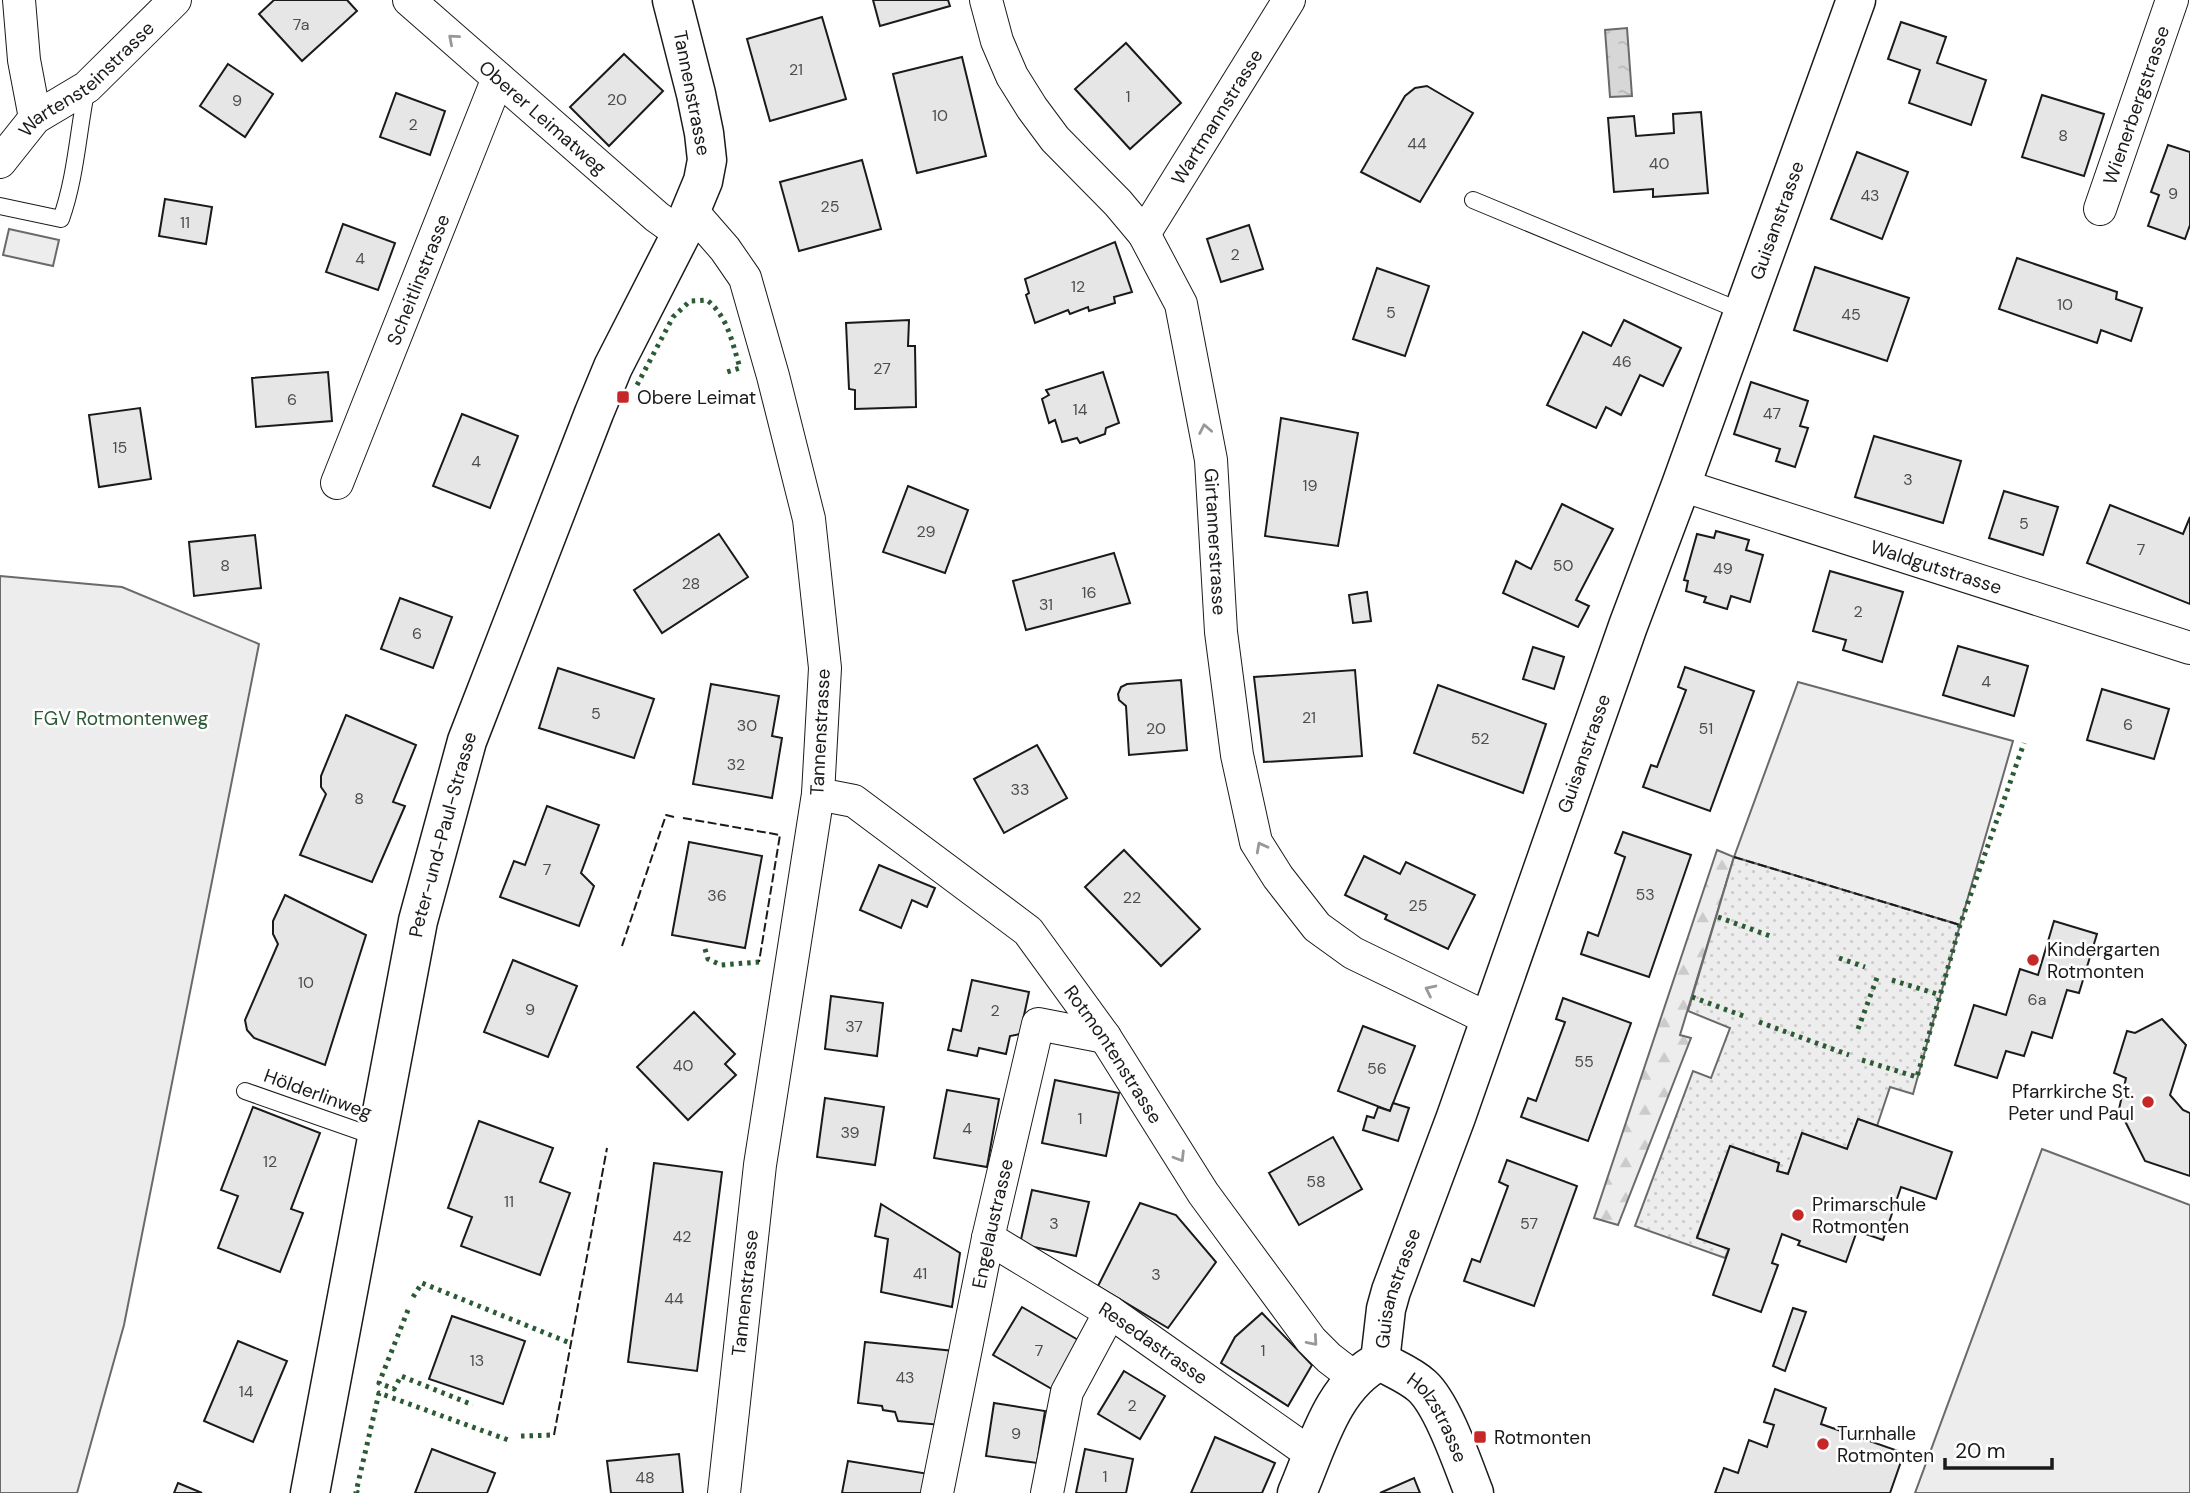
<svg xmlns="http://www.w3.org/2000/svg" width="2190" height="1493" font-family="'DM Sans',sans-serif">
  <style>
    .built { fill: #ededed; stroke: #6a6a6a; stroke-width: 2 }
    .forest { fill: url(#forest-firs); stroke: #6a6a6a; stroke-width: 2 }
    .park { fill: url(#park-dots); stroke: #6a6a6a; stroke-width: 2 }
    .water { fill: url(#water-ripples); stroke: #6a6a6a; stroke-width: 2 }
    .building { fill: #e6e6e6; stroke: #1a1a1a; stroke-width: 2 }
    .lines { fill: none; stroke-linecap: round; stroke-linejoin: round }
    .service-casing { stroke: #1a1a1a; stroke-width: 18 }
    .minor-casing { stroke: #1a1a1a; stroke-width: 34 }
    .tertiary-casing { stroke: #1a1a1a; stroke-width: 41 }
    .service { stroke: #fff; stroke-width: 16 }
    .minor { stroke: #fff; stroke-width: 32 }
    .tertiary { stroke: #fff; stroke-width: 38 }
    .hedge { stroke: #2b5a34; stroke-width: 5; stroke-dasharray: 3.5 5; stroke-linecap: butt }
    .fence { stroke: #1a1a1a; stroke-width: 2; stroke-dasharray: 9 3.5; stroke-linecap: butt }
    .oneway { stroke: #989898 }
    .poi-dot { fill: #c62828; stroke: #fff; stroke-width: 2.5 }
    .labels { text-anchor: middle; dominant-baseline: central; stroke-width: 5; stroke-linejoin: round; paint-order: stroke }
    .number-label { font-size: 16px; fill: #4d4d4d }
    .street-label { font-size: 19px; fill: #1a1a1a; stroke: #fff }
    .poi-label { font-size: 19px; fill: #1a1a1a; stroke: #fff; text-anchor: start }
    .park-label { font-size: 19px; fill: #2b5a34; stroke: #fff }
  </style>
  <defs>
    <pattern id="forest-firs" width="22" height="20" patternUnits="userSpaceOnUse" patternTransform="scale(1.75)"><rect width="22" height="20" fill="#ededed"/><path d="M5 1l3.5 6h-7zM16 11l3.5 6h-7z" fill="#cbcbcb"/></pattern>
    <pattern id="park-dots" width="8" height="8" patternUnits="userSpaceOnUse" patternTransform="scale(1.75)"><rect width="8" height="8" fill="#ededed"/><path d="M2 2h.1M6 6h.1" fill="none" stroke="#cbcbcb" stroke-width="1.8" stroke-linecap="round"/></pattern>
    <pattern id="water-ripples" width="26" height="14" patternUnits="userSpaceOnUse" patternTransform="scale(1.75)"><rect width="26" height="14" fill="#d7d7d7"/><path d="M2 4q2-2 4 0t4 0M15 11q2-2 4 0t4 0" fill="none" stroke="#b8b8b8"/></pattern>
  </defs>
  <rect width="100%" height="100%" fill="#fff"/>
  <!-- built -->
  <g class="built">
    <path d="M9,229L59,240L53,266L3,255Z"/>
    <path d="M0,576L122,587L259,644L124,1325L77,1493H0Z"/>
    <path d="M1798,682L2013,741L1960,925L1734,857Z"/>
    <path d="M2042,1149L2190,1205V1493H1915Z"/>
  </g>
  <!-- forest -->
  <path class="forest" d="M1717,850L1734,857L1680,1035L1691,1038L1618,1225L1594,1218Z"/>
  <!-- park -->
  <path class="park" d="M1734,857L1960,925L1913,1094L1890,1087L1877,1126L1858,1119L1847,1149L1802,1133L1788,1174L1777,1171L1779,1163L1730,1146L1697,1237L1729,1249L1725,1258L1635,1226L1693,1071L1711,1078L1730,1028L1688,1011Z"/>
  <!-- water -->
  <path class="water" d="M1627,28L1632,96L1610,97L1605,30Z"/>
  <!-- building -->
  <g class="building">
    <path d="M274,0H347L357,11L302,61L259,14Z"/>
    <path d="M873,0H948L950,6L880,26Z"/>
    <path d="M822,17L846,99L770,121L747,39Z"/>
    <path d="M1901,22L1946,37L1937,63L1986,80L1971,125L1909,103L1920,70L1888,59Z"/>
    <path d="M1126,43L1181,103L1130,149L1075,89Z"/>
    <path d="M624,54L663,91L609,146L570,107Z"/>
    <path d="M962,57L986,156L917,173L893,74Z"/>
    <path d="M228,64L273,94L245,137L200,106Z"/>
    <path d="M1427,86L1473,113L1420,202L1361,172L1405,96L1415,88Z"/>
    <path d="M396,93L445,111L430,155L380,137Z"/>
    <path d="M2042,95L2104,114L2084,176L2022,157Z"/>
    <path d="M1701,112L1708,193L1653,197V189L1614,192L1608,118L1634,116L1636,136L1674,133L1673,114Z"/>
    <path d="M2168,145L2190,152V225L2185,239L2148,226L2159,195L2151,192Z"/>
    <path d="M1857,152L1908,172L1882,239L1831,219Z"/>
    <path d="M862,160L881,229L799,251L780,182Z"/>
    <path d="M165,199L212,207L206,244L159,236Z"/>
    <path d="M343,224L395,243L378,290L326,272Z"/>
    <path d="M1249,225L1263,269L1221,282L1207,239Z"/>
    <path d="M1115,242L1132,292L1114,297L1115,303L1089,311L1088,307L1070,314L1068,310L1035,323L1026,295L1029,293L1025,279Z"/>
    <path d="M2017,258L2117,292L2116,299L2142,308L2131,341L2101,330L2097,343L1999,309Z"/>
    <path d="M1815,267L1909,298L1887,361L1794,330Z"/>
    <path d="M1377,268L1429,286L1405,356L1353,339Z"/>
    <path d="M909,320L908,346H915L916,407L855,409V390L849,389L846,323Z"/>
    <path d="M1624,320L1681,348L1663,386L1640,375L1621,415L1606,407L1596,428L1547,405L1583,332L1611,346Z"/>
    <path d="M328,372L332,421L256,427L252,378Z"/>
    <path d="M1103,372L1119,423L1106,428L1105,434L1080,443L1077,438L1062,442L1055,420L1049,423L1042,399L1049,395L1046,390Z"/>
    <path d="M1751,382L1808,401L1800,426L1808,428L1795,467L1776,461L1780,449L1734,434Z"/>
    <path d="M140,408L151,479L99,487L89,415Z"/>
    <path d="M462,414L518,436L490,508L433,486Z"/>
    <path d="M1281,418L1358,433L1338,546L1265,536Z"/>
    <path d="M1874,436L1961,461L1943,523L1855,497Z"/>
    <path d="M908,486L968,510L945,573L883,552Z"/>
    <path d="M2004,491L2058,507L2043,555L1989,538Z"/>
    <path d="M1562,504L1613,529L1576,600L1589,606L1578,627L1503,593L1516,561L1531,569Z"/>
    <path d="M2110,505L2183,534L2190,517V604L2087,563Z"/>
    <path d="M1716,531L1749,540L1746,550L1763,555L1750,602L1731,596L1727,609L1704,602L1706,597L1686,591L1688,581L1684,580L1697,534L1714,538Z"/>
    <path d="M719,534L748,577L662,633L634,590Z"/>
    <path d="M255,535L261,588L194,596L189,542Z"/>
    <path d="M1114,553L1130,603L1026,630L1013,581Z"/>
    <path d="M1830,571L1903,592L1882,662L1843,650L1846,640L1813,631Z"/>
    <path d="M1367,592L1371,621L1353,623L1349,595Z"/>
    <path d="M400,598L452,617L433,668L381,649Z"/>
    <path d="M1958,646L2028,666L2014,716L1943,695Z"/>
    <path d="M1533,647L1564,657L1554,689L1523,679Z"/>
    <path d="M1685,667L1754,691L1710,811L1643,787L1651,765L1657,767L1686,690L1678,687Z"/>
    <path d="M558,668L654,699L634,758L539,728Z"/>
    <path d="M1355,670L1362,756L1264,762L1254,677Z"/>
    <path d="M1181,680L1187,750L1129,755L1126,706L1119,700L1118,694L1121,687L1127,684Z"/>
    <path d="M711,684L779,696L772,736L782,738L772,798L693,784Z"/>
    <path d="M1438,685L1546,724L1523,793L1414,753Z"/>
    <path d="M2102,689L2169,709L2154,759L2087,740Z"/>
    <path d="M346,715L416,745L393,802L405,806L372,882L300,855L326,794L321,787V776Z"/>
    <path d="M1037,745L1067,798L1004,833L974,779Z"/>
    <path d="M547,806L599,825L581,873L594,886L579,926L500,897L514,861L525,865Z"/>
    <path d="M1623,832L1691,855L1649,977L1581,954L1588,932L1598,936L1625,857L1615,853Z"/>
    <path d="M689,842L762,856L745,948L672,935Z"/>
    <path d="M1124,850L1200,929L1161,966L1085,887Z"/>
    <path d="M1364,856L1400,874L1406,862L1475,895L1448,949L1385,919L1387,915L1345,895Z"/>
    <path d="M879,865L935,888L927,907L912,900L901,928L860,910Z"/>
    <path d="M285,895L366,935L325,1065L254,1038L247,1030L245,1020L278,944L273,934V921Z"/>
    <path d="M2054,921L2097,934L2079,993L2067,990L2052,1038L2032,1032L2024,1056L2006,1051L1997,1078L1955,1065L1974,1005L2006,1015L2020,969L2038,975Z"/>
    <path d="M513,960L577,986L548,1057L484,1032Z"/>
    <path d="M972,980L1029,992L1020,1034L1010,1036L1006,1054L979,1048L977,1056L948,1050L953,1029L961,1031Z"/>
    <path d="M831,996L883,1003L877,1056L825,1049Z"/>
    <path d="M1563,998L1631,1023L1588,1141L1521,1117L1528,1098L1536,1101L1565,1022L1556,1019Z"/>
    <path d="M694,1012L735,1054L725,1064L736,1075L688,1120L637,1067Z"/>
    <path d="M2162,1019L2186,1045L2170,1095L2183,1110L2190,1113V1176L2145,1161L2119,1109L2126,1078L2114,1073L2127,1031L2135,1033Z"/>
    <path d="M1363,1026L1415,1046L1390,1111L1338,1091Z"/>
    <path d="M1055,1080L1119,1093L1106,1156L1042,1143Z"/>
    <path d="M947,1090L999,1099L987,1167L934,1158Z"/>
    <path d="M825,1098L884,1107L875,1165L817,1157Z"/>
    <path d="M1393,1103L1409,1108L1398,1141L1363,1130L1367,1116L1374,1118L1378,1107L1390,1111Z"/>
    <path d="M253,1107L320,1133L291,1209L303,1213L280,1272L218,1248L238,1196L221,1190Z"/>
    <path d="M1858,1119L1952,1152L1936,1199L1901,1187L1883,1240L1857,1231L1846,1262L1798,1245L1800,1241L1782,1234L1772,1263L1778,1265L1761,1312L1713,1295L1729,1249L1697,1238L1730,1146L1779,1163L1777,1171L1788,1174L1802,1133L1847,1149Z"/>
    <path d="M479,1121L553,1148L540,1182L570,1193L540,1275L461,1246L472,1217L448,1208Z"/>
    <path d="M1333,1137L1362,1189L1299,1225L1269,1173Z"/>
    <path d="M1507,1160L1577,1186L1534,1306L1464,1281L1472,1259L1480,1262L1508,1186L1499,1182Z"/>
    <path d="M654,1163L722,1172L697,1371L628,1362Z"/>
    <path d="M1032,1190L1089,1202L1076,1256L1020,1244Z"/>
    <path d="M1140,1203L1176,1215L1216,1262L1168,1328L1098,1286Z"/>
    <path d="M881,1204L960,1253L952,1307L881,1292L888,1239L875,1236Z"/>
    <path d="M1022,1307L1085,1344L1057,1392L993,1355Z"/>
    <path d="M1793,1308L1806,1312L1785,1371L1773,1366Z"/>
    <path d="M1262,1313L1312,1365L1288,1406L1221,1363L1235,1337Z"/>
    <path d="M452,1316L525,1341L503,1404L429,1379Z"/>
    <path d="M238,1341L287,1361L253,1442L204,1421Z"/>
    <path d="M865,1342L954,1351L941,1425L898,1421L895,1412L883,1410L882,1406L858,1403Z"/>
    <path d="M1124,1371L1165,1396L1140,1439L1098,1414Z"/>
    <path d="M1775,1389L1826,1408L1821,1424L1904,1453L1890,1493H1715L1724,1468L1738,1473L1749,1440L1767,1447L1774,1425L1764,1422Z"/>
    <path d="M994,1403L1045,1411L1037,1463L986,1456Z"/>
    <path d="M1215,1437L1275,1463L1262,1493H1191Z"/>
    <path d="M432,1449L495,1473L487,1493H415Z"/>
    <path d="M1085,1449L1133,1459L1126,1493H1076Z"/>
    <path d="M679,1454L683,1493H611L607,1461Z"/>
    <path d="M848,1461L929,1474L926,1493H842Z"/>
    <path d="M1414,1478L1420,1493H1380Z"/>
    <path d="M178,1483L202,1493H174Z"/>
  </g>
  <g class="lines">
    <defs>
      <g id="service">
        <path d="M1473,200L1743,312"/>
        <path d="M0,206L61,219C76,177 78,131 87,87"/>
        <path d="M245,1091L376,1137"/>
      </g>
      <g id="minor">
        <path d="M19,0L24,60L35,118"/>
        <path id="s1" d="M409,0L657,217L681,234"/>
        <path id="s2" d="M986,0L997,41L1012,76L1032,108L1055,139L1118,203L1144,234L1181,304L1211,460L1221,632L1237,755L1256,842L1278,877L1317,927L1353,953L1491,1020"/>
        <path id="s3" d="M0,162L35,118L87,87L175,0"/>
        <path id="s4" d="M2100,209L2172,0"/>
        <path d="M691,210L725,249L745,278L773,376L809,519L825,668L818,794L760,1165L724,1493"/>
        <path id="s5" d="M1144,234L1289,0"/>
        <path id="s6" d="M337,483L498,78"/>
        <path id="s7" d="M1681,485L2190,648"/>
        <path id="s8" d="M818,794L854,801L1028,931L1105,1037L1203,1193L1311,1340L1329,1358L1355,1378"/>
        <path id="s9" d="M988,1238L1110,1312L1314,1456"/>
        <path id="s10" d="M937,1493L988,1238L1038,1024L1105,1037"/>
        <path d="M1047,1493L1067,1392L1110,1312"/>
      </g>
      <g id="tertiary">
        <path id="s11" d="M1380,1361L1386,1309L1391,1291L1456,1117L1628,626L1681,485L1856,0"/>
        <path id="s12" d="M1380,1361C1394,1369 1410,1375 1422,1386C1443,1405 1463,1465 1474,1493"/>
        <path id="s13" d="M310,1493L418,921L467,741L594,413L613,367L681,234L703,181L707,160L704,133L696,94L672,0"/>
        <path d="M1297,1493C1317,1447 1332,1385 1380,1361"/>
      </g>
    </defs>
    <!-- service casing -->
    <use href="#service" class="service-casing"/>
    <!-- minor casing -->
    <use href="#minor" class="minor-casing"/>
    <!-- tertiary casing -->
    <use href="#tertiary" class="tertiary-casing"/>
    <!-- service -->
    <use href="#service" class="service"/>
    <!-- minor -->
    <use href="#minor" class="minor"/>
    <!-- tertiary -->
    <use href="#tertiary" class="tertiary"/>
    <!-- hedge -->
    <g class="hedge">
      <path d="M637,385L673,317L690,301L707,300C728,317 732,342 740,368L724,373"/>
      <path d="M1718,917L1770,936"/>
      <path d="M705,949L708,959L721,965L759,962"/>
      <path d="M1839,958L1865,967"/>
      <path d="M1892,980L1940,995"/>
      <path d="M1692,997L1746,1017"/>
      <path d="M1759,1022L1849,1055"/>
      <path d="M1858,1029L1878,975"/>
      <path d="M1862,1060L1917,1077L1960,925L2024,743"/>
      <path d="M413,1297L422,1283L570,1343"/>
      <path d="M408,1310L379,1383L394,1389L401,1376L473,1405"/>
      <path d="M521,1436L554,1435"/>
      <path d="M359,1493L356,1492L379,1393L511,1441"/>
    </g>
    <!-- fence -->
    <g class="fence">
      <path d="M683,818L780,835L759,962"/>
      <path d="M1734,857L1960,925"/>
      <path d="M622,946L666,815L674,817"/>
      <path d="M554,1435L607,1148"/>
    </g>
  </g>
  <!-- one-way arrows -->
  <defs><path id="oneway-chevron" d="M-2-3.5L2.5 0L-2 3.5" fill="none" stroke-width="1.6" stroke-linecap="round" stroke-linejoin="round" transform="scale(1.75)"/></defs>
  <g class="oneway">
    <use href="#oneway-chevron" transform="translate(453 39) rotate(-139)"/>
    <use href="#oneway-chevron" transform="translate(1205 429) rotate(-101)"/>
    <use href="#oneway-chevron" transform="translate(1261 847) rotate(-118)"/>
    <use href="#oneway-chevron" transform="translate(1430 990) rotate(-154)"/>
    <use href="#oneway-chevron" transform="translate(1180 1157) rotate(58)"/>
    <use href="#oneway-chevron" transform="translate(1313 1341) rotate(49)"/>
  </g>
  <!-- markers -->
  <g class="poi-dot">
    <rect x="616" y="390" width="14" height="14" rx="3.5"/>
    <circle cx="2033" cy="960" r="7"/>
    <circle cx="2148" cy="1102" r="7"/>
    <circle cx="1798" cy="1215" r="7"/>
    <rect x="1473" y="1430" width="14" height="14" rx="3.5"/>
    <circle cx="1823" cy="1444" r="7"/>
  </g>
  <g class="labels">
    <!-- number labels -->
    <g class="number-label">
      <text x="301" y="24">7a</text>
      <text x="796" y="69">21</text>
      <text x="1128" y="96">1</text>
      <text x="617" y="99">20</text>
      <text x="237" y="100">9</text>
      <text x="940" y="115">10</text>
      <text x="413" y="124">2</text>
      <text x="2063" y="135">8</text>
      <text x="1417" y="143">44</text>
      <text x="1659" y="163">40</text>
      <text x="2173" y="193">9</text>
      <text x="1870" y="195">43</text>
      <text x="830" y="206">25</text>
      <text x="185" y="222">11</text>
      <text x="1235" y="254">2</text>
      <text x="360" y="258">4</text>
      <text x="1078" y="286">12</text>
      <text x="2065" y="304">10</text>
      <text x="1391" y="312">5</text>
      <text x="1851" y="314">45</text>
      <text x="1622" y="361">46</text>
      <text x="882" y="368">27</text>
      <text x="292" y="399">6</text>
      <text x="1080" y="409">14</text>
      <text x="1772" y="413">47</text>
      <text x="120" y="447">15</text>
      <text x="476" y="461">4</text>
      <text x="1908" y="479">3</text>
      <text x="1310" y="485">19</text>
      <text x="2024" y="523">5</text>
      <text x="926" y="531">29</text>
      <text x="2141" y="549">7</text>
      <text x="225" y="565">8</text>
      <text x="1563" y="565">50</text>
      <text x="1723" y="568">49</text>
      <text x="691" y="583">28</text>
      <text x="1089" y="592">16</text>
      <text x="1046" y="604">31</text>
      <text x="1858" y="611">2</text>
      <text x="417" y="633">6</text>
      <text x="1986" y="681">4</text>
      <text x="596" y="713">5</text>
      <text x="1309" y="717">21</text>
      <text x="2128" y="724">6</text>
      <text x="747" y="725">30</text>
      <text x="1156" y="728">20</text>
      <text x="1706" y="728">51</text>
      <text x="1480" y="738">52</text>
      <text x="736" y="764">32</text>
      <text x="1020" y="789">33</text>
      <text x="359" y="798">8</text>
      <text x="547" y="869">7</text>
      <text x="1645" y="894">53</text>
      <text x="717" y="895">36</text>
      <text x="1132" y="897">22</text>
      <text x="1418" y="905">25</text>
      <text x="306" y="982">10</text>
      <text x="2037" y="999">6a</text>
      <text x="530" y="1009">9</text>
      <text x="995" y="1010">2</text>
      <text x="854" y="1026">37</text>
      <text x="1584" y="1061">55</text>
      <text x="683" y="1065">40</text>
      <text x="1377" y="1068">56</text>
      <text x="1080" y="1118">1</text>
      <text x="967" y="1128">4</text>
      <text x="850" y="1132">39</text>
      <text x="270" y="1161">12</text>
      <text x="1316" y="1181">58</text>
      <text x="509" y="1201">11</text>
      <text x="1054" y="1223">3</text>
      <text x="1529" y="1223">57</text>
      <text x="682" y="1236">42</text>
      <text x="920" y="1273">41</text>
      <text x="1156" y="1274">3</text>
      <text x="674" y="1298">44</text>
      <text x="1039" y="1350">7</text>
      <text x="1263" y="1350">1</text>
      <text x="477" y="1360">13</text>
      <text x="905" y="1377">43</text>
      <text x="246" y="1391">14</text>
      <text x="1132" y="1405">2</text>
      <text x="1016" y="1433">9</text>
      <text x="1105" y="1476">1</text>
      <text x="645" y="1477">48</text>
    </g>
    <!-- street labels -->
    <g class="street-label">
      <text stroke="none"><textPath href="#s3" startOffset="121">Wartensteinstrasse</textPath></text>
      <text transform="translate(692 93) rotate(79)">Tannenstrasse</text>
      <text stroke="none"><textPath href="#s4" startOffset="110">Wienerbergstrasse</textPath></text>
      <text stroke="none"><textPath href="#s5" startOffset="138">Wartmannstrasse</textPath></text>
      <text stroke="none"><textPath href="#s1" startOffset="178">Oberer Leimatweg</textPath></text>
      <text stroke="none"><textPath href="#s11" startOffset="1209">Guisanstrasse</textPath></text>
      <text stroke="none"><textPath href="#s6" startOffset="219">Scheitlinstrasse</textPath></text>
      <text stroke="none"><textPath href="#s2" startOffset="607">Girtannerstrasse</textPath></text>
      <text stroke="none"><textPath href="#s7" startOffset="268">Waldgutstrasse</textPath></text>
      <text transform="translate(820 732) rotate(-87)">Tannenstrasse</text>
      <text stroke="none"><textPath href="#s11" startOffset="642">Guisanstrasse</textPath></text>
      <text stroke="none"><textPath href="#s13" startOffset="672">Peter-und-Paul-Strasse</textPath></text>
      <text stroke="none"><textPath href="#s8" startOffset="404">Rotmontenstrasse</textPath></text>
      <text transform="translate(318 1094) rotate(20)">Hölderlinweg</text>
      <text stroke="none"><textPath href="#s10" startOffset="275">Engelaustrasse</textPath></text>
      <text stroke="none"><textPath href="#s11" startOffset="75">Guisanstrasse</textPath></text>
      <text transform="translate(745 1293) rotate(-84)">Tannenstrasse</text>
      <text stroke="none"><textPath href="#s9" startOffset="196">Resedastrasse</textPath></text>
      <text stroke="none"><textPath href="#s12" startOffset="84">Holzstrasse</textPath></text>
    </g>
    <!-- poi labels -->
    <g class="poi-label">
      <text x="637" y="397">Obere Leimat</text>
      <text x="2047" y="949">Kindergarten<tspan x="2047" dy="22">Rotmonten</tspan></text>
      <text x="2134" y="1091" text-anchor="end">Pfarrkirche St.<tspan x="2134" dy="22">Peter und Paul</tspan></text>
      <text x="1812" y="1204">Primarschule<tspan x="1812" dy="22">Rotmonten</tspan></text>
      <text x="1837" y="1433">Turnhalle<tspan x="1837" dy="22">Rotmonten</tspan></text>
      <text x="1494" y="1437">Rotmonten</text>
    </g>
    <!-- park labels -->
    <g class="park-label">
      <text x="121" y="718">FGV Rotmontenweg</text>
    </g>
  </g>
  <!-- scale -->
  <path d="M1945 1458v10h107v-10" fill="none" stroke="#1a1a1a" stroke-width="3.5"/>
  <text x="1955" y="1458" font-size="21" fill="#1a1a1a" stroke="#ffffff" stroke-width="5" paint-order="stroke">20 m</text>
</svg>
